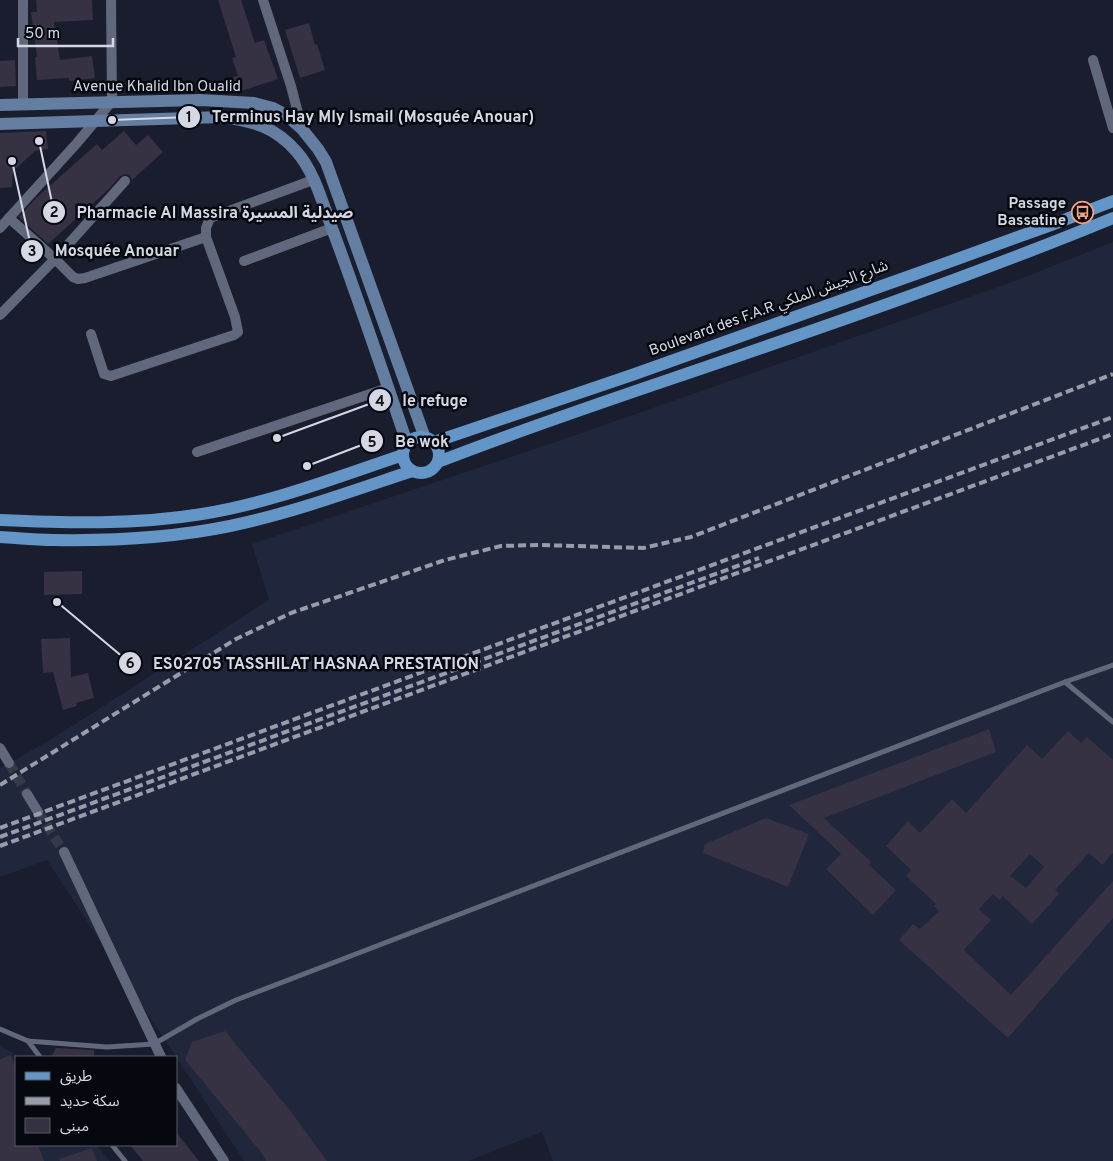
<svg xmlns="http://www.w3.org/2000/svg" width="1113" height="1161" font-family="Overpass,'Noto Sans Arabic',sans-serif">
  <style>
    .built { fill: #20263c }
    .building { fill: #363143; fill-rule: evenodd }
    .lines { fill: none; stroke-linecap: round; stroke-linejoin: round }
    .minor-tunnel { stroke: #353948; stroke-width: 10; stroke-dasharray: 10 5; stroke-linecap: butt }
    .service { stroke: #62687c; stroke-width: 5 }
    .minor { stroke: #62687c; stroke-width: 10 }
    .secondary { stroke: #637ea1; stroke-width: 12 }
    .primary { stroke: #6395c6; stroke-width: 12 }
    .rail { stroke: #999ca9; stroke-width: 4; stroke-dasharray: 8 4; stroke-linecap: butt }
    .labels { text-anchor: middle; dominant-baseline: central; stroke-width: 5; stroke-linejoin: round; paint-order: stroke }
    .street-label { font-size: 15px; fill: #d5d8e4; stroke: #06080f }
    .poi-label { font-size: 15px; font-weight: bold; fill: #d5d8e4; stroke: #06080f; text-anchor: end }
    .leader { fill: none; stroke: #d5d8e4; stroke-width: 2 }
    .callout-dot { fill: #d5d8e4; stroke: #06080f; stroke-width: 2 }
    .mark-label { font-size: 15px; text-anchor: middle; font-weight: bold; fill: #111 }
    .callout-label { font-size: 16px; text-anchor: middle; font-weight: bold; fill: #d5d8e4; stroke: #06080f; stroke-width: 5; stroke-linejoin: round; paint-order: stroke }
  </style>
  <rect width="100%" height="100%" fill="#191d2d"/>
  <!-- built -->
  <g class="built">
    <path d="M1113,242V1161H553L542,1132L468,1161H244L47,860L0,877V768L50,740L269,600L252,544L570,437L1015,281Z"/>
    <path d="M0,1046L20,1057H16V1145H96L110,1161H0Z"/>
  </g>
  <!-- building -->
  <g class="building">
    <path d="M36,0H92L93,20L54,22L60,60L92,56L95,78L69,81V78L37,80L35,57H37L31,12H37Z"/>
    <path d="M218,0H241L255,43L264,40L278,79L238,92L233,77L238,76L232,58L236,57Z"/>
    <path d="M309,23L315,45L317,44L325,70L300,78L285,30Z"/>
    <path d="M15,60L16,86L0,87V61Z"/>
    <path d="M46,131L48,149L35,151L13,171L12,187L0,188V133Z"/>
    <path d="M124,131L136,145L148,135L163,152L132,180L130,176L126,174L120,176L109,189L48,244L19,217L36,198L97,144L102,150Z"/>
    <path d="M82,571V594L44,595V572Z"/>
    <path d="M70,638L71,677L88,673L94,698L76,703L77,706L63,710L53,672L43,673L41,639Z"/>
    <path d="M989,729L996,752L824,818L871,862L869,865L896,890L873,915L826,869L841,854L789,805Z"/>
    <path d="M1068,731L1081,743L1087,737L1113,760V853L1102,865L1089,853L1055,890L1059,894L1032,924L1003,896L1000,900L993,894L979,909L991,920L964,950L1011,995L1113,881V918L1008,1038L899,940L913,924L920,929L939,911L934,906L936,904L906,876L911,870L886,846L908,821L920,833L952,799L966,813L1027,745L1042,759ZM1030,854L1044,867L1026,888L1010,876Z"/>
    <path d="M766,818L809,834L788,887L703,853L705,844Z"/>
    <path d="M225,1031L289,1109L327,1161H266L261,1152L185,1060L192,1042Z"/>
    <path d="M56,1048L94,1050V1057H51Z"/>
    <path d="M11,1055L16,1070V1145H38L44,1161H0V1059Z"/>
    <path d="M176,1132L199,1161H143L130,1145H176Z"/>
    <path d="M92,1148L97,1161H60L59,1159Z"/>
  </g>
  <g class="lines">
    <!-- minor-tunnel -->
    <g class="minor-tunnel">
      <path d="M9,763L27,794"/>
      <path d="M38,812L64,852"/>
    </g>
    <!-- service -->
    <g class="service">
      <path d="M1065,682L1113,722"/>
      <path d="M0,1029L28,1041L107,1047L154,1044L197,1019L236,1000L1065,682L1113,665"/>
      <path d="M28,1041L40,1057"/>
      <path d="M112,1145L125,1161"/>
    </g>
    <!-- minor -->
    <g class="minor">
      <path d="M263,0L291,86L302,129"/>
      <path d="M1093,60L1113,128"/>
      <path d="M23,104V0"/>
      <path d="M9,218L55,259L73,277L78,279L85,278L206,237V228L210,218L313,180"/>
      <path d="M0,228L77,143L112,101L111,0"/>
      <path d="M244,261L332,228"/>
      <path d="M0,315L55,259L125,181"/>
      <path d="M91,334L104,374L111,376L234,335L238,332L235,317L206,237"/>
      <path d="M197,452L388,388"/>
      <path d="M0,748L9,763"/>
      <path d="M27,794L38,812"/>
      <path d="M64,852L161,1057"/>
      <path d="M176,1088L224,1161"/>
    </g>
    <!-- secondary -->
    <g class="secondary">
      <path d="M0,105L200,100L254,103L273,108L286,115L302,129L318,149L326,162L425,438"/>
      <path d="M0,124L222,117C253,121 275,127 296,151C315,172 323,205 333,231C359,301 383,372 407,443"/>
    </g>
    <!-- primary -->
    <g class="primary">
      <circle cx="421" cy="455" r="18"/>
      <path d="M434,442L632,375L924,271L1051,225L1113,201"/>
      <path d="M438,462C548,419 661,383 773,344C887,305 1001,264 1113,218"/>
      <path d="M0,520C68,523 135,525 202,514C271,503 337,477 403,455"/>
      <path d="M0,537C18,538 35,540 53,540C112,541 172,538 230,526C292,513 352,491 412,471"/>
    </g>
    <!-- rail -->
    <g class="rail">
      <path d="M0,785L236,639L291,613L445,560L501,546L541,545L643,548L691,537L1113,374"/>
      <path d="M0,828L1113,417"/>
      <path d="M0,837L759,558"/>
      <path d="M0,846L1113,434"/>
    </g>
  </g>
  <!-- icons -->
  <defs>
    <symbol id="bus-ring" viewBox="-11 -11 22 22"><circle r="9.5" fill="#06080f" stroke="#f2a07f" stroke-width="1.5"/><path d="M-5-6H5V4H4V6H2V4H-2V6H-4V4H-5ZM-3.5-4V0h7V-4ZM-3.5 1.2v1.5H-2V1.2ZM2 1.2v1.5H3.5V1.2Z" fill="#f2a07f"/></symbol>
  </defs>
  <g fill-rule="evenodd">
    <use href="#bus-ring" x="1070" y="200" width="25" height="25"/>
  </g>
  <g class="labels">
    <!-- street labels -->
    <g class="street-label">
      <text x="157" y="87">Avenue Khalid Ibn Oualid</text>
      <text transform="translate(769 309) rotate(-20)">Boulevard des F.A.R شارع الجيش الملكي</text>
    </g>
    <!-- poi labels -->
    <g class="poi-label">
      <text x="1066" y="204">Passage<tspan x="1066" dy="17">Bassatine</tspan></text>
    </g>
  </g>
  <!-- callouts -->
  <path class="leader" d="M112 120L189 117M39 141L54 212M12 161L32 251M277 438L380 400M307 466L372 441M57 602L130 663"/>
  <g class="callout-dot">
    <circle cx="112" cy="120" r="5"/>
    <circle cx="39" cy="141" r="5"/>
    <circle cx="12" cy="161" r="5"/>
    <circle cx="277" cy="438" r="5"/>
    <circle cx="307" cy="466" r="5"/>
    <circle cx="57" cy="602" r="5"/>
    <circle cx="189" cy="117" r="12"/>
    <circle cx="54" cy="212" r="12"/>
    <circle cx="32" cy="251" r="12"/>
    <circle cx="380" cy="400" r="12"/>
    <circle cx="372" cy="441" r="12"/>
    <circle cx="130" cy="663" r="12"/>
  </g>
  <g class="mark-label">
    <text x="189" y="122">1</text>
    <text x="54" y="217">2</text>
    <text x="32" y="256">3</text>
    <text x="380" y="406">4</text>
    <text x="372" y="447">5</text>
    <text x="130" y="668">6</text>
  </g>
  <g class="callout-label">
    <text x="373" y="122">Terminus Hay Mly Ismail (Mosquée Anouar)</text>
    <text x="215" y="218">Pharmacie Al Massira صيدلية المسيرة</text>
    <text x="117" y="256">Mosquée Anouar</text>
    <text x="435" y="406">le refuge</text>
    <text x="422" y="447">Be wok</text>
    <text x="316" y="669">ES02705 TASSHILAT HASNAA PRESTATION</text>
  </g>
  <!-- legend -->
  <rect x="15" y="1056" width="162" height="90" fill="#06080f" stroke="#595b64"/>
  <rect x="25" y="1072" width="25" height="8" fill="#6395c6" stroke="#595b64"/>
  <text x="60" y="1081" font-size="15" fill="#d5d8e4">طريق</text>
  <rect x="25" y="1097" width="25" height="8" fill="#999ca9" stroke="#595b64"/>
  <text x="60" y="1106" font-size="15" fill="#d5d8e4">سكة حديد</text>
  <rect x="25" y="1118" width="25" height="15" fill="#363143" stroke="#595b64"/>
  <text x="60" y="1131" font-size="15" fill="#d5d8e4">مبنى</text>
  <!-- scale -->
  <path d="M18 38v8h95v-8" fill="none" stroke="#d5d8e4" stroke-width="2.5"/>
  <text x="25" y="38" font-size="15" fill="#d5d8e4" stroke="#06080f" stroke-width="4" paint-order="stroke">50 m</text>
</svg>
